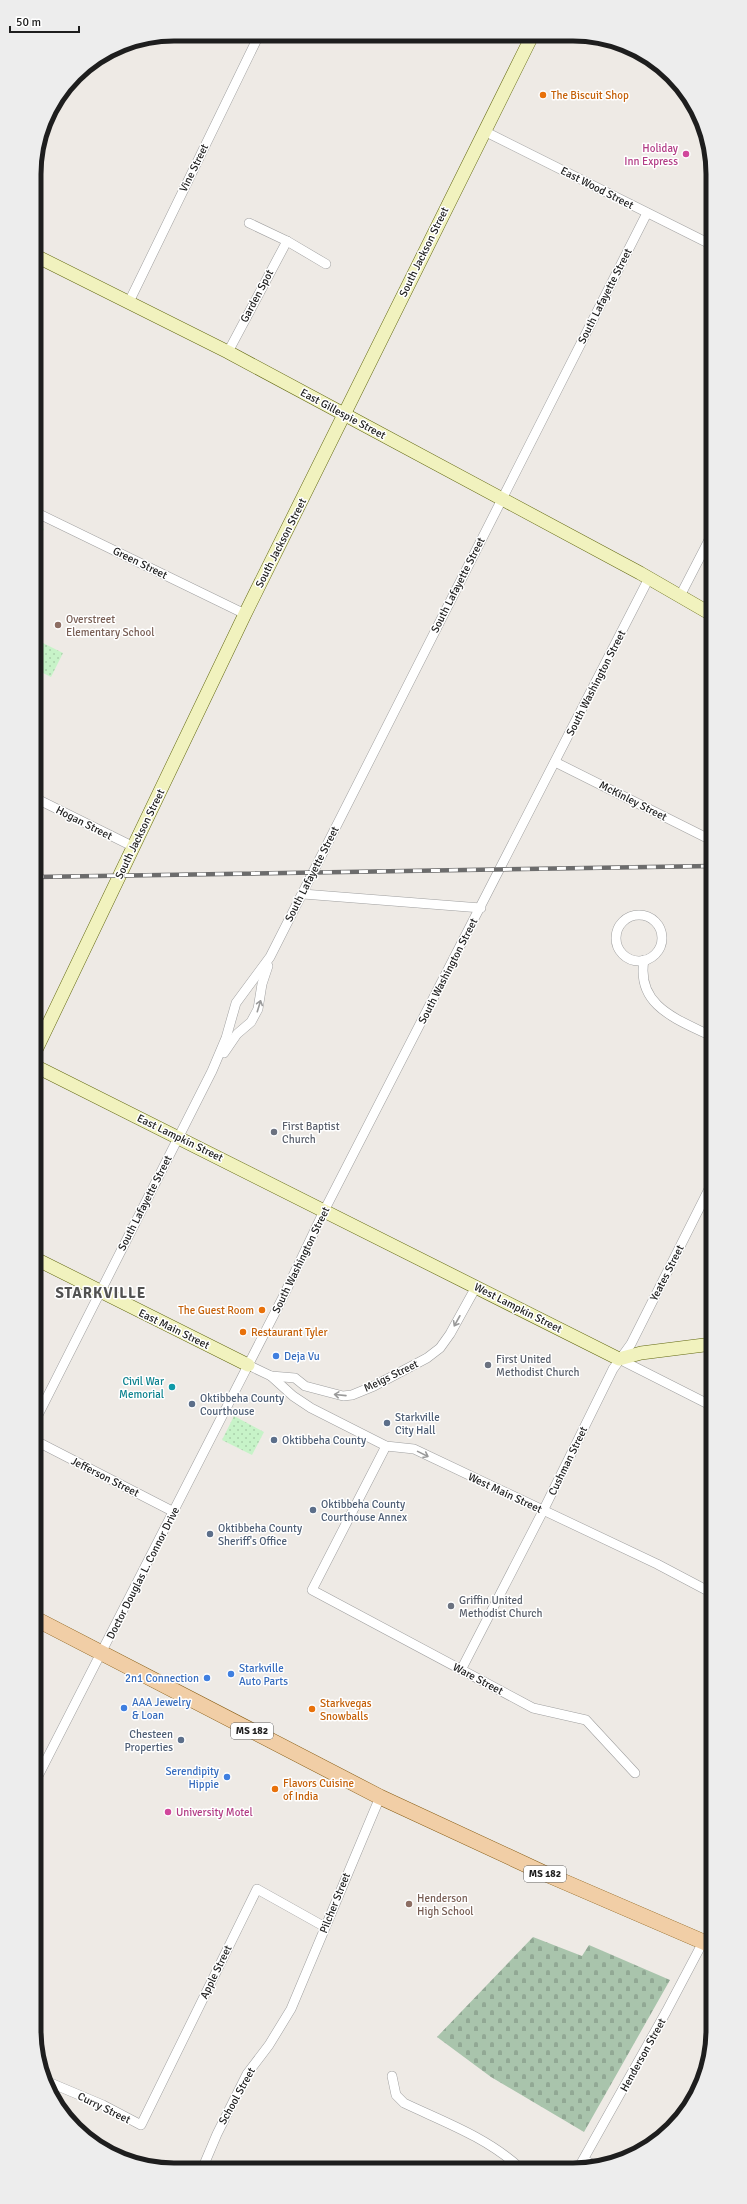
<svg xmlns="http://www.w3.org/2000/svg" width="747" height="2204" font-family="Signika,sans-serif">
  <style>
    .cemetery { fill: url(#cemetery-stones) }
    .park { fill: url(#park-dots) }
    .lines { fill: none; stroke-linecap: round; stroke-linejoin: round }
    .street-casing { stroke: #9f9f9f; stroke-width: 10 }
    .secondary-casing { stroke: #626811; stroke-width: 14 }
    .primary-casing { stroke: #865b11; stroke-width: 16 }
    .street { stroke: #fff; stroke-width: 9 }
    .secondary { stroke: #f1f2be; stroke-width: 13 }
    .primary { stroke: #f1cea6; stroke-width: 15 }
    .rail-casing { stroke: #6c6c6c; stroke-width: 4.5 }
    .rail { stroke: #fff; stroke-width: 3; stroke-dasharray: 9; stroke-linecap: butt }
    .oneway { stroke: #9a9a9a }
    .food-dot { fill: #e8710a; stroke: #fff; stroke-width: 1.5 }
    .hotel-dot { fill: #d1479c; stroke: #fff; stroke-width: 1.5 }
    .education-dot { fill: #8d6e63; stroke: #fff; stroke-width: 1.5 }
    .worship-dot { fill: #6b7280; stroke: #fff; stroke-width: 1.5 }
    .shop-dot { fill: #3f7fe0; stroke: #fff; stroke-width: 1.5 }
    .culture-dot { fill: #0f9aa8; stroke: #fff; stroke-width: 1.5 }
    .service-dot { fill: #5c6f8a; stroke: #fff; stroke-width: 1.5 }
    .labels { text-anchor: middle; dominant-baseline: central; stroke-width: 3; stroke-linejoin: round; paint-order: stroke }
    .shield { fill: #fff; stroke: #626262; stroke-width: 1 }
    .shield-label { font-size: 10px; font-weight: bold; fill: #1e1e1e }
    .food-label { font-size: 11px; fill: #c56008; stroke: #fff; text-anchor: start }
    .hotel-label { font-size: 11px; fill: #b23c85; stroke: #fff; text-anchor: end }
    .street-label { font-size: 11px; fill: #1e1e1e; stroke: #fff }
    .education-label { font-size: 11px; fill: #785e54; stroke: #fff; text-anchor: start }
    .worship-label { font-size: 11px; fill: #5b616d; stroke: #fff; text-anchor: start }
    .shop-label { font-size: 11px; fill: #366cbe; stroke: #fff; text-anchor: start }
    .culture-label { font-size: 11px; fill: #0d838f; stroke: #fff; text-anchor: end }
    .service-label { font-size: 11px; fill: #4e5e75; stroke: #fff; text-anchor: start }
    .district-label { font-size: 15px; font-weight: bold; letter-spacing: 1px; fill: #515151; stroke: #fff }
    .rim { fill: none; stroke: #1e1e1e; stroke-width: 5 }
  </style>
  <defs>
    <pattern id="cemetery-stones" width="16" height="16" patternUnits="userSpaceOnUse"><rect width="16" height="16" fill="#a9c4ac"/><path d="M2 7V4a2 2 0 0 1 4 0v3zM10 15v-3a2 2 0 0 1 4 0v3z" fill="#91a894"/></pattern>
    <pattern id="park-dots" width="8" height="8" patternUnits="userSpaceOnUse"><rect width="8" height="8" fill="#c7f3c8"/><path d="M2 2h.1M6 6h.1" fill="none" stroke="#aad0ab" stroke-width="1.8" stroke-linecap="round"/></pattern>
  </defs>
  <rect width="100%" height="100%" fill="#eeeae5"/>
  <!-- cemetery -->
  <path class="cemetery" d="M533,1937L582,1956L589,1945L670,1980L584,2132L491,2077L437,2037Z"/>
  <!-- park -->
  <g class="park">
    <path d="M35,524L44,529L35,548Z"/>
    <path d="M35,639L63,653L51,677L35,669Z"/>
    <path d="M234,1416L264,1432L252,1455L222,1440Z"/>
  </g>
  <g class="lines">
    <defs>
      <g id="street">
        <path d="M484,131L710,244"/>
        <path d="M249,223L287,241L326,264"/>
        <path d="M129,302L259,35"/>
        <path d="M228,352L287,241"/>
        <path d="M35,512L245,614"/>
        <path d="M680,596L711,536"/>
        <path d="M555,762L711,840"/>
        <path d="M35,798L134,847"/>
        <path d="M303,894L481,908"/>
        <circle cx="639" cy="938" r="23"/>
        <path d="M644,960C636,1006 677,1019 711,1036"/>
        <path d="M224,1053L237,1034L251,1022L258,1009L262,984L268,966"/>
        <path d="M619,1359L712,1406"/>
        <path d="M248,1365L271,1376L293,1396L311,1408L386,1446L414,1449L657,1564L712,1593"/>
        <path d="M271,1376L295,1378L305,1386L343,1396L352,1395L374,1386L427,1358L440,1348L450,1334L476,1287"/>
        <path d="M36,1419L212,1071L226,1038L236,1003L270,957L647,213"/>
        <path d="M36,1441L174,1512"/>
        <path d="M386,1446L312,1590L533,1708L586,1720L635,1773"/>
        <path d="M461,1670L543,1511L613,1369L631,1344L712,1183"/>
        <path d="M36,1780L283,1297L324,1211L649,578"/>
        <path d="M392,2076L396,2095L404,2103C444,2122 486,2137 519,2167"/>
        <path d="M46,2081L103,2105L141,2125L257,1889L325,1927"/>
        <path d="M584,2160L598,2167"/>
        <path d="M203,2167L217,2134L247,2074L269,2045L291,2009L380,1797"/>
        <path d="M579,2167L666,2012L703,1942"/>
      </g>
      <g id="secondary">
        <path d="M34,255L228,352L353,419L640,573L711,614"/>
        <path d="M35,1052L245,614L532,36"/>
        <path d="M35,1066L619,1359L641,1353L712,1344"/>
        <path d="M36,1259L248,1365"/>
      </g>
      <path id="primary" d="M36,1619L380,1797L546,1874L713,1946"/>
    </defs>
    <!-- street casing -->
    <use href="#street" class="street-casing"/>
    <!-- secondary casing -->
    <use href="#secondary" class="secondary-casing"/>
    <!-- primary casing -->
    <use href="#primary" class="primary-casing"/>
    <!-- street -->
    <use href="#street" class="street"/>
    <!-- secondary -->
    <use href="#secondary" class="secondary"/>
    <!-- primary -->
    <use href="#primary" class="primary"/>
    <defs>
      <path id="rail" d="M35,877L711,866"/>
    </defs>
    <!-- rail casing -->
    <use href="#rail" class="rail-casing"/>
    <!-- rail -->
    <use href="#rail" class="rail"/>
  </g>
  <!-- one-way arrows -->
  <defs><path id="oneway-shaft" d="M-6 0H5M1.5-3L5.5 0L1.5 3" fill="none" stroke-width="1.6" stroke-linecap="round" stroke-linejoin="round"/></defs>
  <g class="oneway">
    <use href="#oneway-shaft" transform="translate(259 1006) rotate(-73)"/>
    <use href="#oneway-shaft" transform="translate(457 1321) rotate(119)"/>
    <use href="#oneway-shaft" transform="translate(340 1395) rotate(-174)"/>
    <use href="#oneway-shaft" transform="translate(423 1454) rotate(26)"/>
  </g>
  <!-- markers -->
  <g class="food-dot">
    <circle cx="543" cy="95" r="4"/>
    <circle cx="262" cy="1310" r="4"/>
    <circle cx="243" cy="1332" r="4"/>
    <circle cx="312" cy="1709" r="4"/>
    <circle cx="275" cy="1789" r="4"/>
  </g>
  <g class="hotel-dot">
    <circle cx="686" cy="154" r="4"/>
    <circle cx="168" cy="1812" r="4"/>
  </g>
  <g class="education-dot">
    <circle cx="58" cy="625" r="4"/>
    <circle cx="409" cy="1904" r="4"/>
  </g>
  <g class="worship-dot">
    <circle cx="274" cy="1132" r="4"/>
    <circle cx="488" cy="1365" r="4"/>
    <circle cx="451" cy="1606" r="4"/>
  </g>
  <g class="shop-dot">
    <circle cx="276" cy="1356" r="4"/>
    <circle cx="231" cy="1674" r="4"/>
    <circle cx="207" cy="1678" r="4"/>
    <circle cx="124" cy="1708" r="4"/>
    <circle cx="227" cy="1777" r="4"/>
  </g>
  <circle class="culture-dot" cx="172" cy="1387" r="4"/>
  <g class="service-dot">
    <circle cx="192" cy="1404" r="4"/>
    <circle cx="387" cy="1423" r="4"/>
    <circle cx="274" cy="1440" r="4"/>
    <circle cx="313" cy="1510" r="4"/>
    <circle cx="210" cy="1534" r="4"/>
    <circle cx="181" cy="1740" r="4"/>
  </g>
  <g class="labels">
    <!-- shield labels -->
    <g class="shield">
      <rect x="231" y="1723" width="42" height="16" rx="3"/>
      <rect x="524" y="1866" width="42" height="16" rx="3"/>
    </g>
    <g class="shield-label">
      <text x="252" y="1731">MS 182</text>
      <text x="545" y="1874">MS 182</text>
    </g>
    <!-- food labels -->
    <g class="food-label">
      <text x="551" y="95">The Biscuit Shop</text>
      <text x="254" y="1310" text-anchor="end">The Guest Room</text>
      <text x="251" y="1332">Restaurant Tyler</text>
      <text x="320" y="1703">Starkvegas<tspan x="320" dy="13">Snowballs</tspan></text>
      <text x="283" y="1783">Flavors Cuisine<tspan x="283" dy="13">of India</tspan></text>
    </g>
    <!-- hotel labels -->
    <g class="hotel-label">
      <text x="678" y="148">Holiday<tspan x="678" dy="13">Inn Express</tspan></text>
      <text x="176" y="1812" text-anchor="start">University Motel</text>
    </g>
    <!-- street labels -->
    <g class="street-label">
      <text transform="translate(194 168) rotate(-64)">Vine Street</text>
      <text transform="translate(597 188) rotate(27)">East Wood Street</text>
      <text transform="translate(424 252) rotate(-64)">South Jackson Street</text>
      <text transform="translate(257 296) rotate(-62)">Garden Spot</text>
      <text transform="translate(605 296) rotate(-63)">South Lafayette Street</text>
      <text transform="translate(343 414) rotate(28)">East Gillespie Street</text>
      <text transform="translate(281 543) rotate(-63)">South Jackson Street</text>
      <text transform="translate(140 563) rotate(26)">Green Street</text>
      <text transform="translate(458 585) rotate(-63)">South Lafayette Street</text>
      <text transform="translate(596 683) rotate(-63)">South Washington Street</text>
      <text transform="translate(633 801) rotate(27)">McKinley Street</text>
      <text transform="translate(84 823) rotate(27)">Hogan Street</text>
      <text transform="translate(140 834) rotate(-64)">South Jackson Street</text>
      <text transform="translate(312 874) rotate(-63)">South Lafayette Street</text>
      <text transform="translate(448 971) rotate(-63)">South Washington Street</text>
      <text transform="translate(180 1138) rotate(26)">East Lampkin Street</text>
      <text transform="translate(145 1203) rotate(-63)">South Lafayette Street</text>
      <text transform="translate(301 1260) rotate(-64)">South Washington Street</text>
      <text transform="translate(667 1273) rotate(-63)">Yeates Street</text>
      <text transform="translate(518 1308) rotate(27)">West Lampkin Street</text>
      <text transform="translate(174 1329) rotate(26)">East Main Street</text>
      <text transform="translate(391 1376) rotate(-26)">Meigs Street</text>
      <text transform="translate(568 1461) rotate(-64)">Cushman Street</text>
      <text transform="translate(105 1477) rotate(27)">Jefferson Street</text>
      <text transform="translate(505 1493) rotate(25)">West Main Street</text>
      <text transform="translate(143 1573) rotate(-63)">Doctor Douglas L. Connor Drive</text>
      <text transform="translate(478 1679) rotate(28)">Ware Street</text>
      <text transform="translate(335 1903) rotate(-68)">Pilcher Street</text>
      <text transform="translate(216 1972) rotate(-64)">Apple Street</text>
      <text transform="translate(643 2055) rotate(-61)">Henderson Street</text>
      <text transform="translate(237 2096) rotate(-61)">School Street</text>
      <text transform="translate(104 2108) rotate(26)">Curry Street</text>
    </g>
    <!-- education labels -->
    <g class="education-label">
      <text x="66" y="619">Overstreet<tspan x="66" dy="13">Elementary School</tspan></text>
      <text x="417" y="1898">Henderson<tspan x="417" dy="13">High School</tspan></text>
    </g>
    <!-- worship labels -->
    <g class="worship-label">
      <text x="282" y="1126">First Baptist<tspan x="282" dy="13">Church</tspan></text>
      <text x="496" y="1359">First United<tspan x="496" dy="13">Methodist Church</tspan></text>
      <text x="459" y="1600">Griffin United<tspan x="459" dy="13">Methodist Church</tspan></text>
    </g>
    <!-- shop labels -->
    <g class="shop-label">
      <text x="284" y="1356">Deja Vu</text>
      <text x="239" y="1668">Starkville<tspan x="239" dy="13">Auto Parts</tspan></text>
      <text x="199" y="1678" text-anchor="end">2n1 Connection</text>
      <text x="132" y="1702">AAA Jewelry<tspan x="132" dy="13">&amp; Loan</tspan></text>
      <text x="219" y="1771" text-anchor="end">Serendipity<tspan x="219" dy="13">Hippie</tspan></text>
    </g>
    <!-- culture labels -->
    <g class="culture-label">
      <text x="164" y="1381">Civil War<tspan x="164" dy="13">Memorial</tspan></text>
    </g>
    <!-- service labels -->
    <g class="service-label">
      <text x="200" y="1398">Oktibbeha County<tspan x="200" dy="13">Courthouse</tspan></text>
      <text x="395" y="1417">Starkville<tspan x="395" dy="13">City Hall</tspan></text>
      <text x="282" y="1440">Oktibbeha County</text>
      <text x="321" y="1504">Oktibbeha County<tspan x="321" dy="13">Courthouse Annex</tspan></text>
      <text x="218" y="1528">Oktibbeha County<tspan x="218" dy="13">Sheriff's Office</tspan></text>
      <text x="173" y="1734" text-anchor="end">Chesteen<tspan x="173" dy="13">Properties</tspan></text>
    </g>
    <!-- district labels -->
    <g class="district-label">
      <text x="101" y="1293">STARKVILLE</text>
    </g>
  </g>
  <!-- crop -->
  <path d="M0 0H747V2204H0ZM174 41H573A133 133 0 0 1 706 174V2030A133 133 0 0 1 573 2163H174A133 133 0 0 1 41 2030V174A133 133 0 0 1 174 41Z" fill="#ededed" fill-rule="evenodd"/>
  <path class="rim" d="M174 41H573A133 133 0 0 1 706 174V2030A133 133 0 0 1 573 2163H174A133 133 0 0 1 41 2030V174A133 133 0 0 1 174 41Z"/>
  <!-- scale -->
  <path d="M10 26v6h69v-6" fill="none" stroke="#1e1e1e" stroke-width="2"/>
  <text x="16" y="26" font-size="12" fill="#1e1e1e" stroke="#ffffff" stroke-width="3" paint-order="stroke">50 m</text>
</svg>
